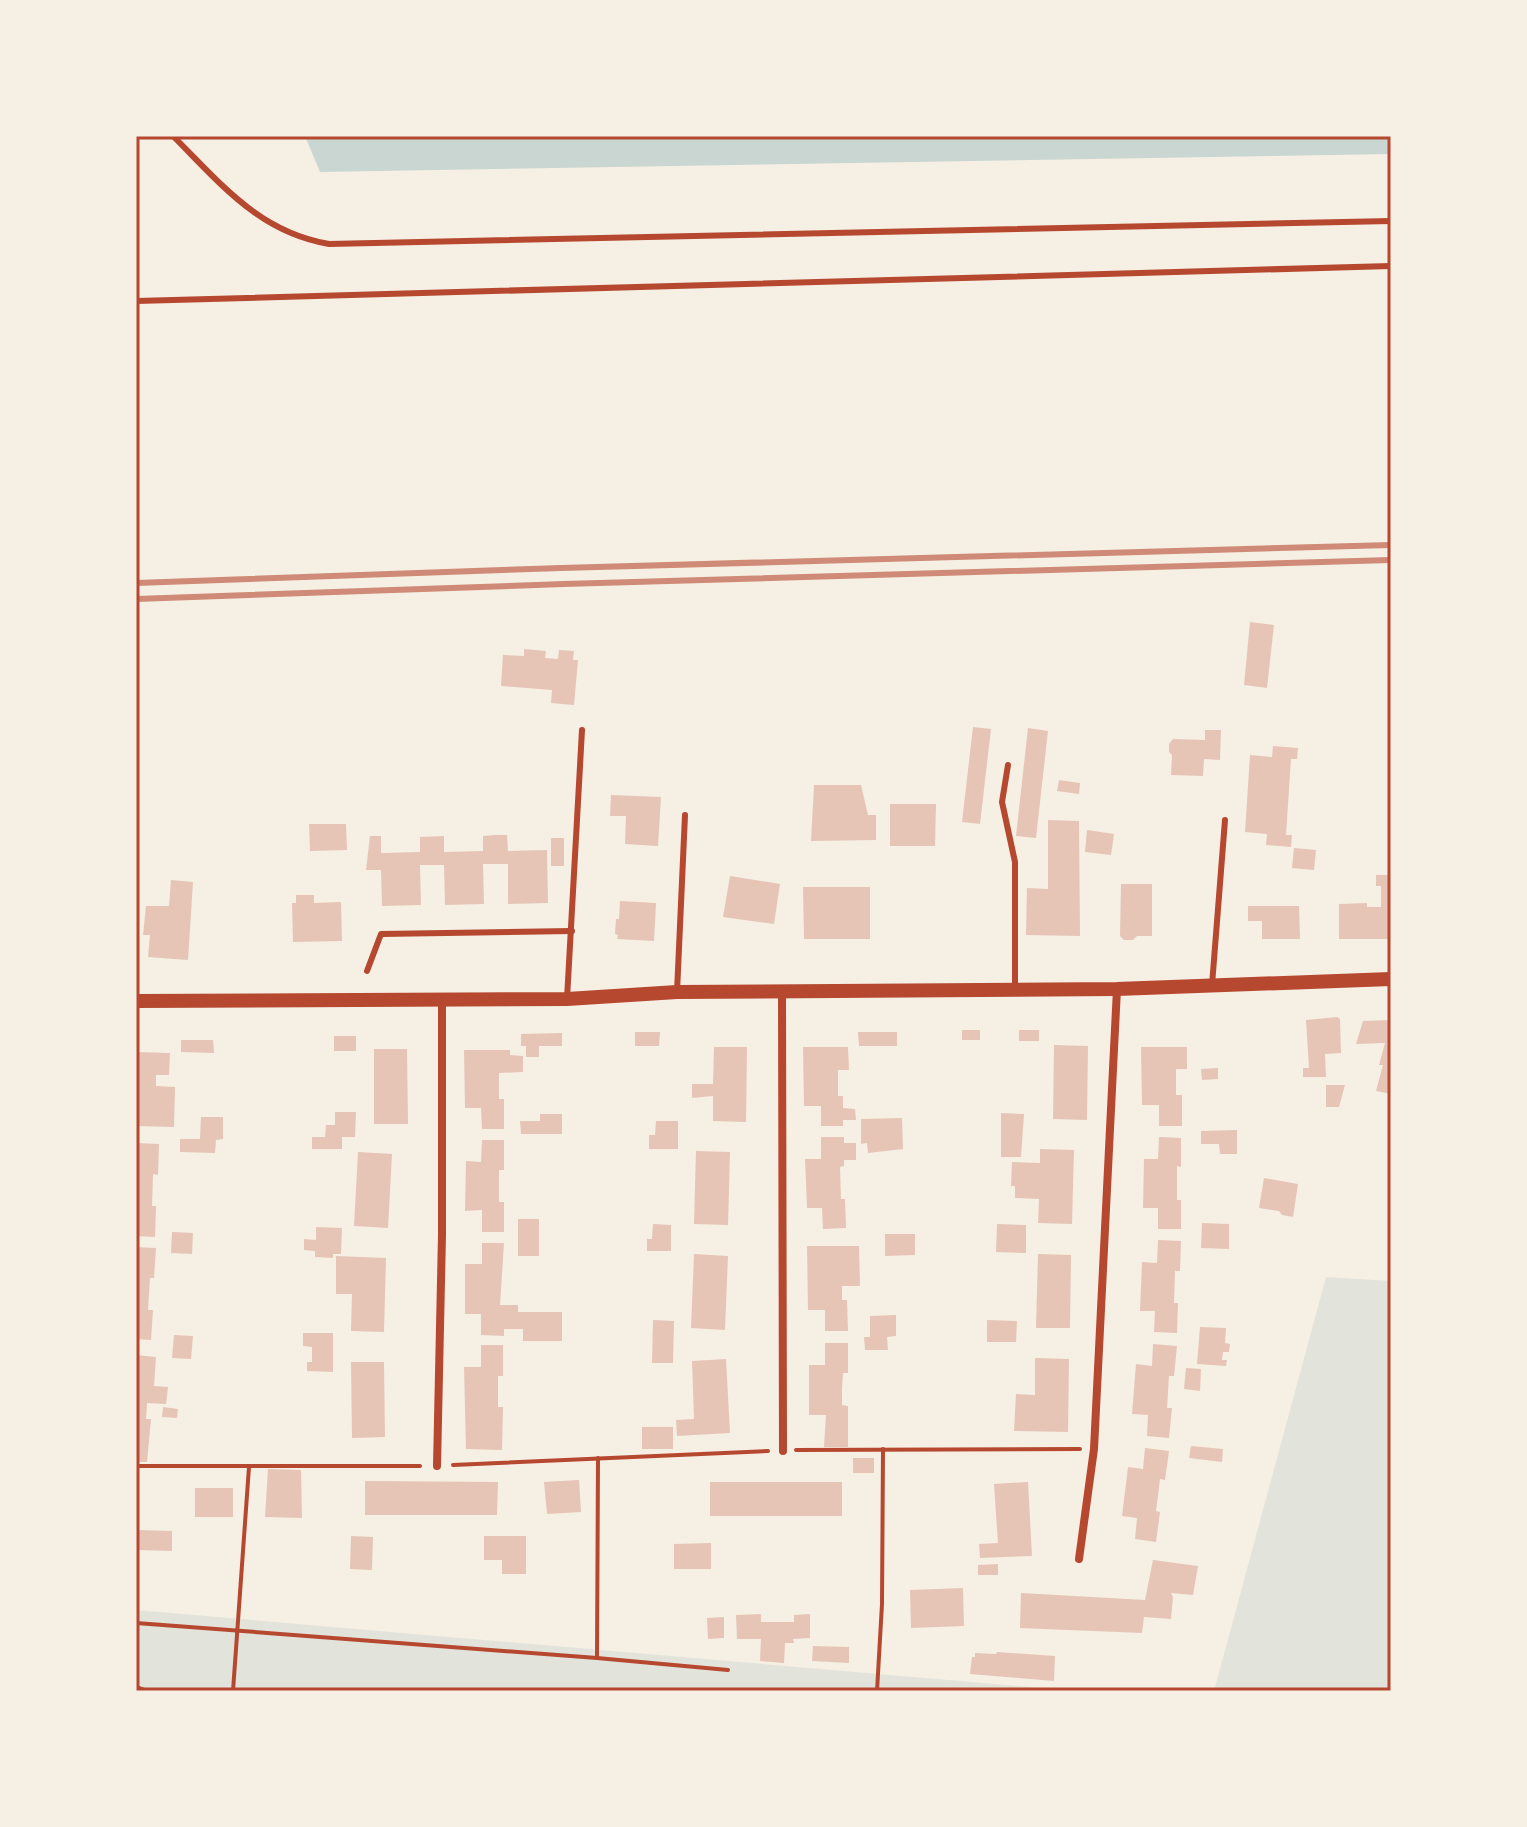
<svg xmlns="http://www.w3.org/2000/svg" width="1527" height="1827" font-family="Figtree,sans-serif">
  <style>
    .green { fill: #e2e4dc }
    .water { fill: #c9d6d2 }
    .building { fill: #e6c5b7 }
    .lines { fill: none; stroke-linecap: round; stroke-linejoin: round }
    .path { stroke: #b5482f; stroke-width: 4 }
    .service { stroke: #b5482f; stroke-width: 6 }
    .minor { stroke: #b5482f; stroke-width: 8 }
    .tertiary { stroke: #b5482f; stroke-width: 14 }
    .rail { stroke: #cf8b77; stroke-width: 6 }
    .neatline { fill: none; stroke: #b5482f; stroke-width: 3 }
  </style>
  <rect width="100%" height="100%" fill="#f6efe4"/>
  <!-- green -->
  <g class="green">
    <path d="M1326,1277L1391,1281V1691H1214Z"/>
    <path d="M136,1610L1077,1691H136Z"/>
  </g>
  <!-- water -->
  <path class="water" d="M305,136H1391V154L320,172Z"/>
  <!-- building -->
  <g class="building">
    <path d="M1250,622L1274,625L1267,688L1244,685Z"/>
    <path d="M524,649L546,651L545,658L558,659L559,650L574,651L573,660H578L574,705L551,703L552,690L501,686L503,655L524,656Z"/>
    <path d="M973,727L991,729L980,824L962,822Z"/>
    <path d="M1028,728L1048,731L1036,838L1016,836Z"/>
    <path d="M1205,730H1221L1220,760L1204,759L1203,776L1171,775L1172,755L1169,752V744L1173,739L1205,740Z"/>
    <path d="M1273,746L1298,748L1297,759H1291L1286,835H1292L1291,847L1266,845L1267,834L1245,832L1250,755L1272,757Z"/>
    <path d="M1059,780L1080,783L1079,794L1057,791Z"/>
    <path d="M814,785H861L868,815H876V840L811,841Z"/>
    <path d="M611,795L661,797L658,846L625,844L626,816H610Z"/>
    <path d="M890,804H936L935,846H890Z"/>
    <path d="M1048,820L1079,821L1080,936L1026,935L1027,888L1048,889Z"/>
    <path d="M309,824H346L347,850L310,851Z"/>
    <path d="M1087,830L1114,834L1111,855L1085,852Z"/>
    <path d="M495,835H507L508,851L547,850L548,903L508,904V864H483L484,904L445,905L444,865H420L421,905L382,906L381,870H366L370,836H381V853L420,852V837L444,836V852L483,851V836Z"/>
    <rect x="551" y="838" width="13" height="28"/>
    <path d="M1294,848L1316,850L1314,870L1292,868Z"/>
    <path d="M1376,875H1391V939H1339V904L1367,903V907H1381V886H1376Z"/>
    <path d="M730,876L780,884L774,924L723,917Z"/>
    <path d="M171,880L193,882L188,960L148,957L150,935H143L146,906H169Z"/>
    <path d="M1121,884H1152V936H1137L1133,940H1124L1120,936Z"/>
    <path d="M803,887H870V939H804Z"/>
    <path d="M296,895H314V903L341,902L342,941L293,942L292,903H296Z"/>
    <path d="M620,901L656,903L654,941L617,939L618,935L615,934L616,919H619Z"/>
    <path d="M1248,906H1299L1300,939H1262V921H1248Z"/>
    <path d="M1337,1017L1340,1019L1341,1053L1325,1054L1326,1077H1303V1068H1309L1306,1020Z"/>
    <path d="M1391,1020V1094L1376,1091L1383,1065H1379L1385,1043L1356,1044L1363,1021Z"/>
    <rect x="962" y="1030" width="18" height="10"/>
    <rect x="1019" y="1030" width="20" height="11"/>
    <path d="M635,1032H660L659,1046H635Z"/>
    <path d="M858,1032H897V1046H859Z"/>
    <path d="M562,1033V1046H539V1057H526V1046H521V1034Z"/>
    <rect x="334" y="1036" width="22" height="15"/>
    <path d="M181,1040H213L214,1053L181,1052Z"/>
    <path d="M1054,1045L1088,1046L1087,1120L1053,1119Z"/>
    <path d="M714,1047H747L746,1122L713,1121V1096L692,1098V1084H713Z"/>
    <path d="M803,1047H848L849,1070H838V1096H843V1108L855,1109L856,1120H843V1126H821V1106H804Z"/>
    <path d="M1141,1047H1187V1069H1176V1095H1182V1126H1159V1105H1142Z"/>
    <path d="M374,1049H407L408,1124H374Z"/>
    <path d="M464,1050H510V1055L523,1056V1072L499,1073V1099H504V1129H482L481,1108H465Z"/>
    <path d="M136,1052L170,1053L169,1075H156V1086L175,1087L174,1127L136,1126Z"/>
    <path d="M1218,1068V1079L1202,1080L1201,1069Z"/>
    <path d="M1326,1085H1345L1339,1107H1326Z"/>
    <path d="M335,1112H356L355,1137H342V1149H312V1137H325L326,1125H335Z"/>
    <path d="M1001,1113L1024,1114L1021,1157H1001Z"/>
    <path d="M540,1114H562V1134H521L520,1121H540Z"/>
    <path d="M201,1117H223V1139L216,1140L215,1153L180,1152V1139H200Z"/>
    <path d="M902,1118L903,1149L868,1153L867,1143L861,1144V1119Z"/>
    <path d="M656,1121H678V1149H649V1135H655Z"/>
    <path d="M1237,1130V1154H1220L1219,1144H1201V1131Z"/>
    <path d="M821,1137H844V1143H856V1160H844V1166L840,1167L841,1199H845L846,1228L823,1229L822,1208H807L805,1159H821Z"/>
    <path d="M1159,1137L1181,1138V1167L1177,1166V1200H1181V1229H1158V1208H1143L1144,1159H1158Z"/>
    <path d="M482,1140H504V1170H499V1202H504V1232H482V1210L465,1211L466,1161L481,1162Z"/>
    <path d="M137,1143L159,1144L158,1175L153,1174L152,1206H156L155,1237L136,1236Z"/>
    <path d="M1040,1149L1074,1150L1072,1224L1038,1223L1039,1199L1015,1198V1186H1011L1012,1162L1040,1163Z"/>
    <path d="M696,1151L730,1152L728,1225L694,1224Z"/>
    <path d="M358,1152L392,1154L388,1228L354,1226Z"/>
    <path d="M1264,1178L1298,1184L1293,1217L1282,1215L1279,1211L1259,1208Z"/>
    <rect x="518" y="1219" width="21" height="37"/>
    <path d="M1202,1223L1229,1224V1249L1201,1248Z"/>
    <path d="M653,1224L671,1225V1251H647V1239H652Z"/>
    <path d="M997,1224L1026,1225V1253L996,1252Z"/>
    <path d="M316,1227L342,1228L341,1254H333V1258L315,1257V1251L304,1250V1239L316,1240Z"/>
    <path d="M172,1232L193,1233L192,1254L171,1253Z"/>
    <path d="M885,1234H915V1255L885,1256Z"/>
    <path d="M1158,1240L1181,1241L1180,1271H1175L1174,1303H1178L1177,1333L1154,1332L1155,1311H1140L1142,1262L1157,1263Z"/>
    <path d="M482,1243H504L500,1305H518V1312H562V1341H523V1329H504V1336L481,1335V1314H465V1264H482Z"/>
    <path d="M807,1246H859L860,1286H842V1300H847L848,1331H825V1310H808Z"/>
    <path d="M136,1247L156,1248L154,1278H150L148,1310H153L151,1340L136,1339Z"/>
    <path d="M694,1254L728,1256L725,1330L691,1328Z"/>
    <path d="M1038,1254L1071,1255L1070,1328H1036Z"/>
    <path d="M336,1256L386,1258L384,1332L351,1331L352,1294H336Z"/>
    <path d="M896,1315V1336L887,1337L888,1350H865L864,1337H870V1316Z"/>
    <path d="M653,1320L674,1321L673,1363H652Z"/>
    <path d="M987,1320L1017,1321L1016,1342H987Z"/>
    <path d="M1200,1327L1226,1328L1225,1343L1230,1344L1229,1352H1223L1222,1360H1227L1226,1366L1197,1364Z"/>
    <path d="M303,1333H333V1372L307,1371V1362H312V1347L303,1346Z"/>
    <path d="M174,1335L193,1336L191,1359L172,1358Z"/>
    <path d="M825,1343H848V1373H843L842,1390V1405L848,1406V1447H824L826,1415H809V1365H825Z"/>
    <path d="M1153,1344L1177,1346L1174,1376H1169L1167,1408H1172L1169,1438L1147,1436L1148,1415L1132,1414L1136,1364L1152,1366Z"/>
    <path d="M481,1345H503V1376H498V1407H503L502,1450L466,1449L464,1367H481Z"/>
    <path d="M136,1355L156,1357L154,1386L168,1387L166,1404L147,1403L146,1419H151L147,1462H136Z"/>
    <path d="M1035,1358L1069,1359L1068,1432L1014,1431L1016,1394L1035,1395Z"/>
    <path d="M726,1359L730,1433L677,1436L676,1420L694,1419L692,1361Z"/>
    <path d="M351,1362H384L385,1437L352,1438Z"/>
    <path d="M1186,1368L1201,1369L1200,1391L1184,1389Z"/>
    <path d="M163,1407L178,1409L177,1418L162,1417Z"/>
    <rect x="642" y="1427" width="31" height="22"/>
    <path d="M1191,1446L1223,1449L1222,1462L1189,1458Z"/>
    <path d="M1145,1448L1169,1451L1165,1480L1160,1479L1158,1496L1156,1511L1160,1512L1156,1542L1135,1539L1137,1518L1122,1516L1128,1467L1143,1469Z"/>
    <rect x="853" y="1458" width="21" height="15"/>
    <path d="M268,1469L301,1470L302,1518L265,1517Z"/>
    <path d="M579,1480L581,1512L547,1514L544,1482Z"/>
    <path d="M365,1481L498,1482L497,1515H365Z"/>
    <rect x="710" y="1482" width="132" height="34"/>
    <path d="M1028,1482L1032,1556L980,1558L979,1544L998,1543L994,1484Z"/>
    <rect x="195" y="1488" width="38" height="29"/>
    <path d="M138,1530L172,1531V1551L138,1550Z"/>
    <path d="M351,1536L373,1537L372,1570L350,1569Z"/>
    <path d="M484,1536H526V1574H502V1560H484Z"/>
    <path d="M711,1543V1569H674V1544Z"/>
    <path d="M1153,1560L1198,1566L1193,1595L1171,1593L1173,1597L1171,1619L1144,1617L1142,1633L1020,1628L1021,1593L1145,1600Z"/>
    <path d="M998,1564V1575H978V1565Z"/>
    <path d="M963,1588L964,1626L911,1628L910,1590Z"/>
    <path d="M761,1614V1622H794V1615L810,1614V1638L793,1639L794,1643H785L784,1663L760,1661L761,1639H737L736,1615Z"/>
    <path d="M724,1617V1638L708,1639L707,1618Z"/>
    <path d="M813,1646L849,1647V1663L812,1661Z"/>
    <path d="M997,1652L1055,1656L1054,1681L970,1674L972,1657H975V1653L996,1654Z"/>
  </g>
  <g class="lines">
    <!-- path -->
    <g class="path">
      <path d="M796,1450L1080,1449"/>
      <path d="M453,1465L768,1451"/>
      <path d="M136,1466H420"/>
      <path d="M136,1623L597,1658L728,1670"/>
      <path d="M597,1658L598,1458"/>
      <path d="M136,1687L147,1691"/>
      <path d="M233,1691L249,1467"/>
      <path d="M877,1691L882,1604L883,1449"/>
    </g>
    <!-- service -->
    <g class="service">
      <path d="M173,136C221,184 259,232 329,244L1391,221"/>
      <path d="M136,301L1391,266"/>
      <path d="M1008,765L1002,802L1015,862V990"/>
      <path d="M367,971L381,934L572,931"/>
      <path d="M1212,985L1225,820"/>
      <path d="M677,992L685,815"/>
      <path d="M567,999L582,730"/>
    </g>
    <!-- minor -->
    <g class="minor">
      <path d="M782,992L783,1451"/>
      <path d="M437,1466L442,1235V999"/>
      <path d="M1079,1559L1094,1449L1117,989"/>
    </g>
    <!-- tertiary -->
    <path class="tertiary" d="M136,1001L567,999L677,992L1117,989L1391,979"/>
    <!-- rail -->
    <g class="rail">
      <path d="M136,583L561,568L1391,545"/>
      <path d="M136,599L564,584L1391,560"/>
    </g>
  </g>
  <!-- border -->
  <rect width="1527" height="1827" fill="none" stroke="#f6efe4" stroke-width="276"/>
  <rect x="138" y="138" width="1251" height="1551" class="neatline"/>
</svg>
